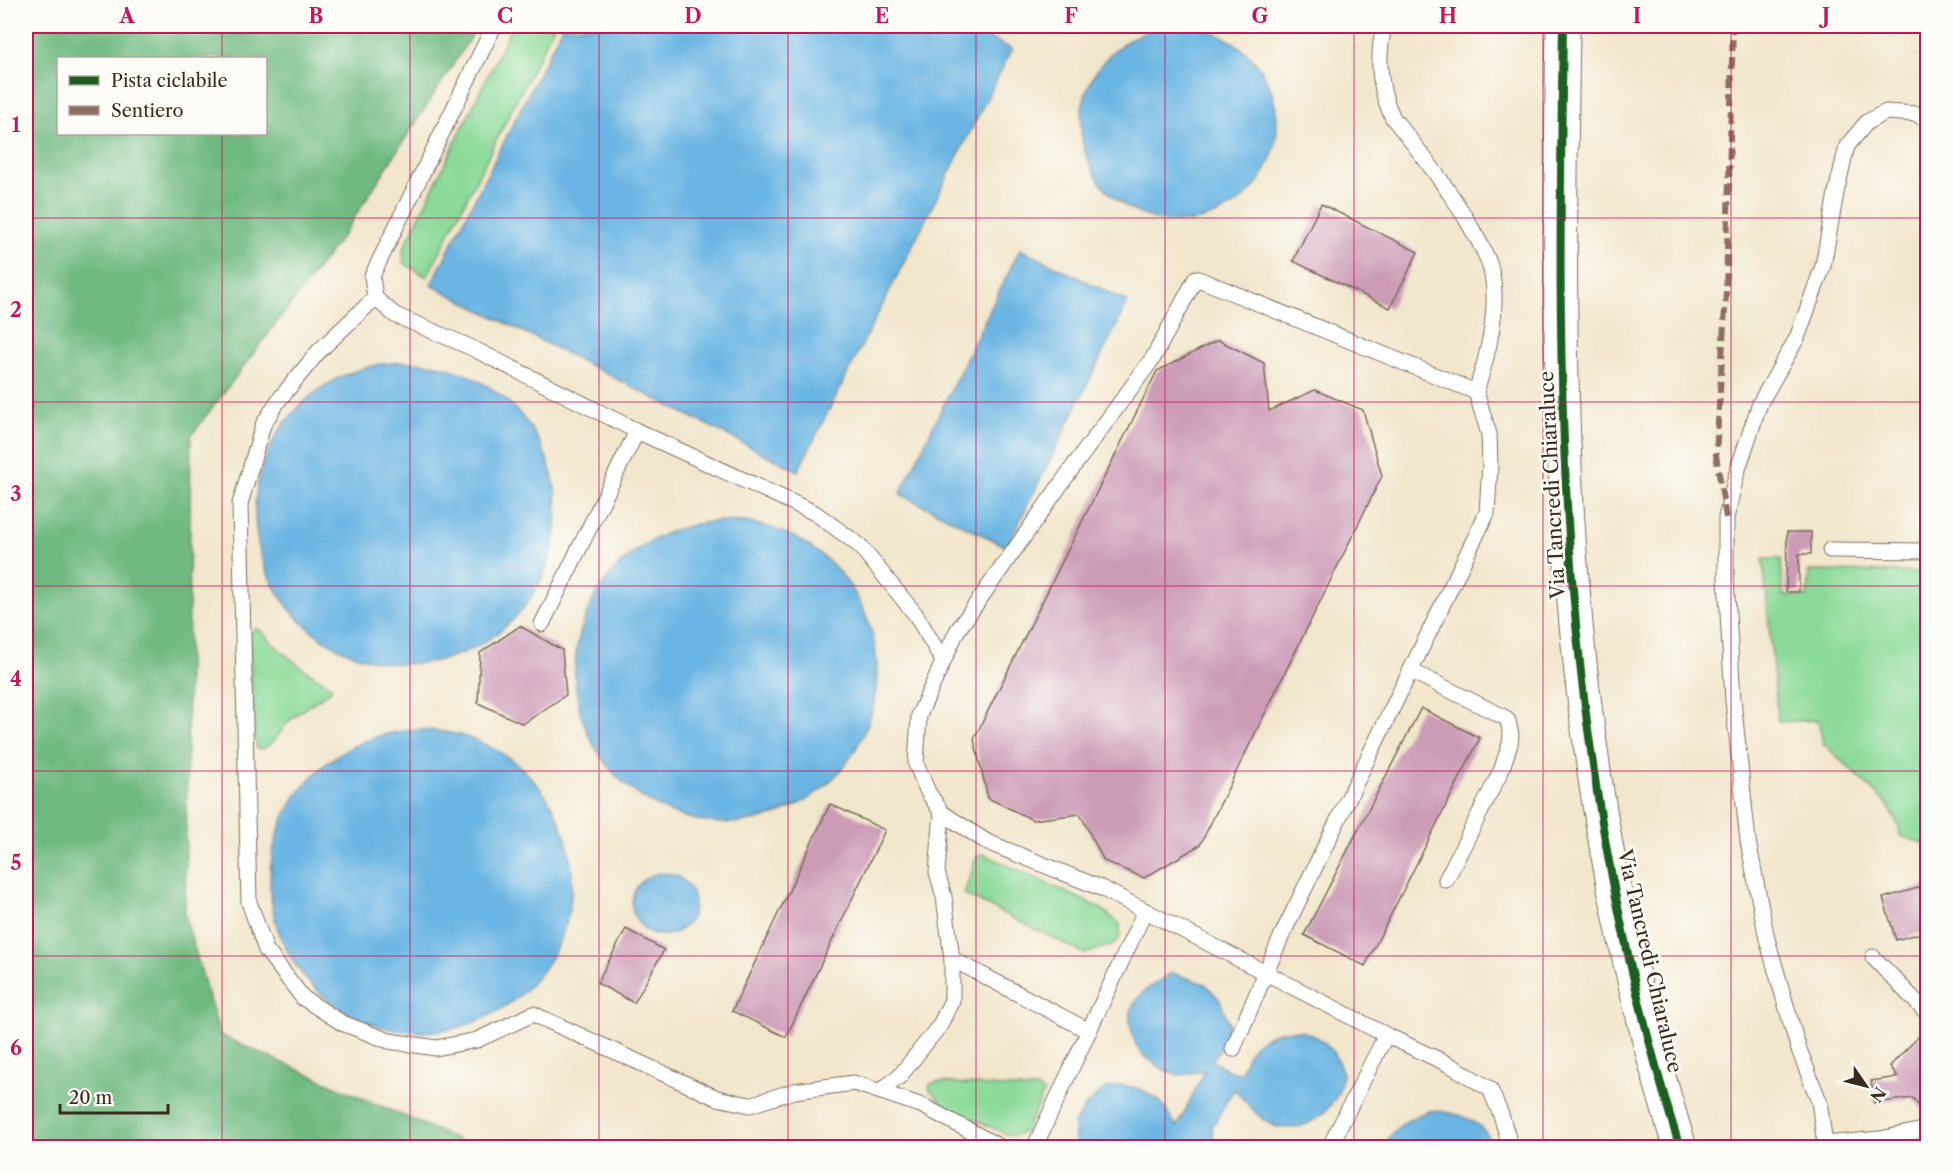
<svg xmlns="http://www.w3.org/2000/svg" width="1953" height="1173" font-family="'Libre Caslon Text',serif">
  <style>
    .green { fill: #8bda99; stroke: #63825c; stroke-width: 1.5 }
    .forest { fill: #70ba81; stroke: #567250; stroke-width: 1.5; fill-rule: evenodd }
    .water { fill: #6ab5e3; stroke: #527080; stroke-width: 1.5 }
    .building { fill: #cc9cb7 }
    .lines { fill: none; stroke-linecap: round; stroke-linejoin: round }
    .lane-casing { stroke: #7b6c5b; stroke-width: 17 }
    .secondary-casing { stroke: #7b6c5b; stroke-width: 35 }
    .lane { stroke: #fff; stroke-width: 15 }
    .secondary { stroke: #fff; stroke-width: 33 }
    .quiet { stroke: #8d6e63; stroke-width: 6; stroke-dasharray: 12 6; stroke-linecap: butt }
    .cycleway-casing { stroke: #fdfcf7; stroke-width: 11 }
    .cycleway { stroke: #1b5e20; stroke-width: 8 }
    .grid { fill: none; stroke: #c2185b; stroke-width: 1.5; stroke-opacity: 0.55 }
    .labels { text-anchor: middle; dominant-baseline: central; stroke-width: 5; stroke-linejoin: round; paint-order: stroke }
    .street-label { font-size: 20px; fill: #3b2a1e; stroke: #fdfcf7 }
    .neatline { fill: none; stroke: #c2185b; stroke-width: 2 }
    .grid-label { font-size: 20px; text-anchor: middle; font-weight: bold; fill: #c2185b }
  </style>
  <rect width="100%" height="100%" fill="#fdfcf7"/>
  <filter id="ink" filterUnits="userSpaceOnUse"><feTurbulence type="fractalNoise" baseFrequency=".0167" numOctaves="2"/><feDisplacementMap in="SourceGraphic" scale="12" xChannelSelector="R" yChannelSelector="G"/><feConvolveMatrix kernelMatrix="1 2 1 2 8 2 1 2 1" color-interpolation-filters="sRGB"/></filter>
  <filter id="wash" filterUnits="userSpaceOnUse"><feTurbulence type="fractalNoise" baseFrequency=".008" numOctaves="4" result="noise"/><feDisplacementMap in="SourceGraphic" scale="24" xChannelSelector="R" yChannelSelector="G"/><feGaussianBlur stdDeviation="1.35" result="paint"/><feColorMatrix in="noise" values="0 0 0 0 0 0 0 0 0 0 0 0 0 0 0 0 0 1.4 0 .05"/><feComposite in="paint" operator="in"/></filter>
  <g filter="url(#wash)">
    <rect width="100%" height="100%" fill="#f2e6cc"/>
    <!-- green -->
    <g class="green">
      <path d="M512,26H554L427,277L404,263L403,250Z"/>
      <path d="M1763,559H1781L1783,595L1807,597L1809,571L1927,572V844L1900,836L1899,827L1888,805L1823,743L1818,720L1778,722Z"/>
      <path d="M254,629H259L274,645L302,668L332,687L329,692C315,701 301,710 289,721C279,730 273,750 257,749L254,736L249,636Z"/>
      <path d="M983,854L1100,908L1120,924V937L1114,944L1085,954L964,894L977,856Z"/>
      <path d="M939,1082L1028,1089L1037,1088L1044,1093L1025,1132L1011,1136L970,1118L943,1105L929,1088L931,1083Z"/>
    </g>
    <!-- forest -->
    <path class="forest" d="M26,26H478L343,235L191,436L185,916L220,1035L474,1147H26ZM58,58H266V134H58Z"/>
    <!-- water -->
    <g class="water">
      <path d="M563,26H965L1012,49L798,471L431,285Z"/>
      <circle cx="1179" cy="124" r="98"/>
      <path d="M1020,249L1128,302L1007,547L900,494Z"/>
      <circle cx="406" cy="513" r="151"/>
      <circle cx="726" cy="672" r="151"/>
      <circle cx="421" cy="881" r="151"/>
      <circle cx="663" cy="904" r="31"/>
      <path d="M1172,973L1205,984L1220,1000L1229,1024L1222,1046L1212,1061L1232,1072L1241,1073C1246,1052 1256,1038 1279,1032C1303,1027 1325,1036 1336,1058C1339,1064 1343,1069 1342,1075C1341,1107 1306,1136 1275,1126C1260,1121 1245,1100 1234,1089L1212,1127L1214,1140L1251,1141L1260,1147H1075L1074,1124L1087,1104L1106,1088L1122,1085L1140,1089L1160,1101L1177,1127L1205,1070C1196,1072 1183,1077 1173,1074C1166,1072 1147,1059 1142,1054C1134,1046 1129,1025 1130,1014C1133,995 1157,982 1172,973Z"/>
      <path d="M1429,1111C1457,1111 1483,1119 1494,1147H1384C1393,1127 1409,1118 1429,1111Z"/>
    </g>
    <g id="blocks">
      <!-- building -->
      <g class="building">
        <path d="M1321,204L1418,252L1390,308L1293,261Z"/>
        <path d="M1218,340L1264,363L1269,411L1315,390L1363,410L1382,476L1200,845L1144,878L1104,861L1080,814L1033,820L988,798L974,739L1157,371Z"/>
        <path d="M1787,532H1811V554H1799V592H1786Z"/>
        <path d="M520,626L562,650L566,695L523,724L478,703L480,653Z"/>
        <path d="M1421,708L1480,738L1365,966L1304,935Z"/>
        <path d="M830,804L885,830L786,1037L732,1011Z"/>
        <path d="M1928,885V931L1896,940L1883,898Z"/>
        <path d="M626,929L664,950L634,1003L597,983Z"/>
        <path d="M1920,1035L1928,1045V1117L1913,1098L1874,1103L1871,1081L1898,1077L1890,1066Z"/>
      </g>
    </g>
  </g>
  <g filter="url(#ink)">
    <use href="#blocks" fill-opacity="0" stroke="#7b6c5b" stroke-width="1.5"/>
    <g class="lines">
      <defs>
        <g id="lane">
          <path d="M494,26L372,276L375,298L395,315L470,347L637,431L815,513L859,545L916,615L943,661"/>
          <path d="M1384,26C1377,57 1378,88 1393,118C1421,153 1450,190 1472,229C1479,241 1486,253 1490,266C1501,306 1488,354 1476,392"/>
          <path d="M375,298L319,351L278,401L263,425L240,504L249,902L266,950L303,998L342,1023L389,1041L436,1048L477,1040L533,1014L717,1098L750,1105L794,1091L854,1083L923,1106L1002,1148"/>
          <path d="M1830,550L1928,551"/>
          <path d="M542,624L637,431"/>
          <path d="M1411,671L1504,717L1508,721L1511,735L1510,744L1501,771L1446,880"/>
          <path d="M1873,957L1928,1014"/>
          <path d="M952,959L1089,1031"/>
          <path d="M1233,1049L1282,935L1487,513L1490,465L1489,434L1476,392L1196,278L1153,358L1073,467L957,631L919,715L916,764L928,792L942,813L987,842L1101,888L1386,1035L1452,1066L1490,1089L1501,1115L1511,1148"/>
          <path d="M880,1091L899,1077L940,1025L952,1000V959L944,897L937,872L942,813"/>
          <path d="M1825,1144L1880,1139L1928,1129"/>
          <path d="M1034,1148L1145,911"/>
          <path d="M1329,1148L1386,1035"/>
          <path d="M1824,1148L1825,1144L1819,1101L1798,1047L1767,939L1748,841L1733,700L1726,578V518L1737,472L1760,403L1797,338L1823,266L1836,193L1847,146L1867,122L1886,112L1917,114L1928,122"/>
        </g>
        <path id="secondary" d="M1563,26C1560,209 1557,394 1572,578C1587,770 1622,963 1680,1148"/>
      </defs>
      <!-- lane casing -->
      <use href="#lane" class="lane-casing"/>
      <!-- secondary casing -->
      <use href="#secondary" class="secondary-casing"/>
      <!-- lane -->
      <use href="#lane" class="lane"/>
      <!-- secondary -->
      <use href="#secondary" class="secondary"/>
      <!-- quiet -->
      <path class="quiet" d="M1726,518L1716,455L1726,292L1733,26"/>
      <defs>
        <path id="cycleway" d="M1563,26C1560,209 1557,394 1572,578C1587,770 1622,963 1680,1148"/>
      </defs>
      <!-- cycleway casing -->
      <use href="#cycleway" class="cycleway-casing"/>
      <!-- cycleway -->
      <use href="#cycleway" class="cycleway"/>
    </g>
  </g>
  <!-- grid -->
  <path class="grid" d="M222,26V58M410,26V1148M599,26V1148M788,26V1148M976,26V1148M1165,26V1148M1354,26V1148M1543,26V1148M1731,26V1148M222,134V1148M26,218H1928M26,402H1928M26,586H1928M26,771H1928M26,956H1928"/>
  <g class="labels">
    <!-- street labels -->
    <g class="street-label">
      <text transform="translate(1552 485) rotate(-93)">Via Tancredi Chiaraluce</text>
      <text transform="translate(1650 961) rotate(77)">Via Tancredi Chiaraluce</text>
    </g>
  </g>
  <!-- margin -->
  <rect width="1953" height="1173" fill="none" stroke="#fdfcf7" stroke-width="66"/>
  <!-- legend -->
  <rect x="57" y="57" width="210" height="78" fill="#fdfcf7" stroke="#afa8a0" stroke-width="1.5"/>
  <rect x="69" y="76" width="30" height="9" fill="#1b5e20" stroke="#afa8a0" stroke-width="1.5"/>
  <text x="111" y="87" font-size="18" fill="#3b2a1e">Pista ciclabile</text>
  <rect x="69" y="106" width="30" height="9" fill="#8d6e63" stroke="#afa8a0" stroke-width="1.5"/>
  <text x="111" y="117" font-size="18" fill="#3b2a1e">Sentiero</text>
  <!-- north arrow -->
  <g transform="translate(1866 1086) rotate(125)" stroke="#fdfcf7" stroke-width="4.5" paint-order="stroke">
  <path d="M0-4.5L10 22L0 15L-10 22Z" fill="#3b2a1e"/>
  <text y="-9" font-size="16" font-weight="bold" text-anchor="middle" fill="#3b2a1e">N</text>
  </g>
  <!-- scale -->
  <path d="M60 1104v9h108v-9" fill="none" stroke="#3b2a1e" stroke-width="3"/>
  <text x="69" y="1104" font-size="18" fill="#3b2a1e" stroke="#fdfcf7" stroke-width="4.5" paint-order="stroke">20 m</text>
  <rect x="33" y="33" width="1887" height="1107" class="neatline"/>
  <g class="grid-label">
    <text x="127" y="23">A</text>
    <text x="316" y="23">B</text>
    <text x="505" y="23">C</text>
    <text x="693" y="23">D</text>
    <text x="882" y="23">E</text>
    <text x="1071" y="23">F</text>
    <text x="1260" y="23">G</text>
    <text x="1448" y="23">H</text>
    <text x="1637" y="23">I</text>
    <text x="1826" y="23">J</text>
    <text x="16" y="132">1</text>
    <text x="16" y="317">2</text>
    <text x="16" y="501">3</text>
    <text x="16" y="686">4</text>
    <text x="16" y="870">5</text>
    <text x="16" y="1055">6</text>
  </g>
</svg>
